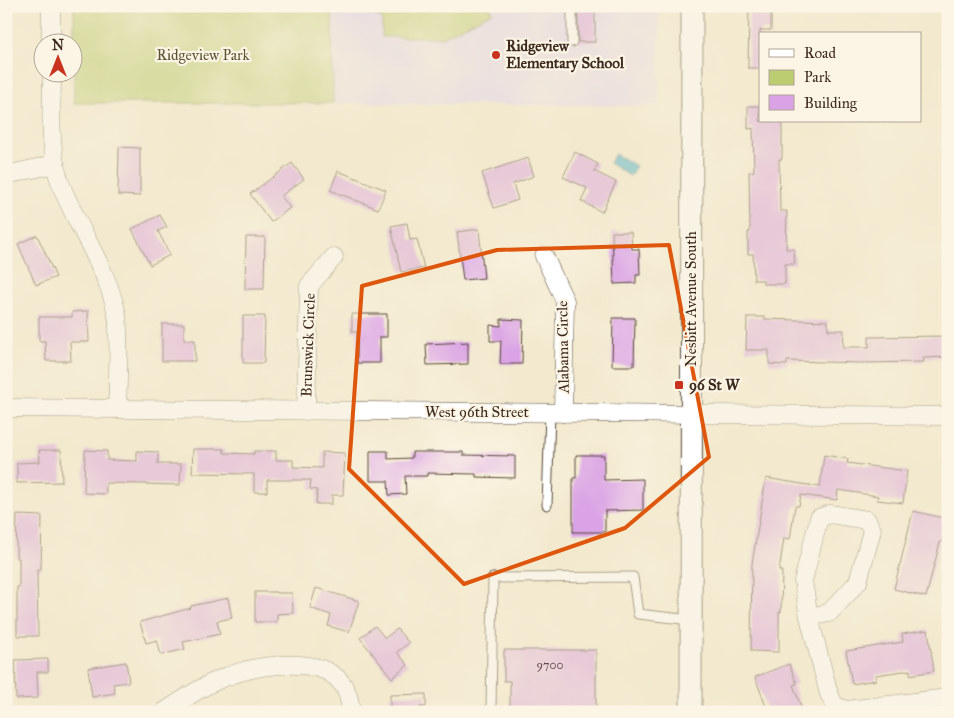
<svg xmlns="http://www.w3.org/2000/svg" width="954" height="718" font-family="'IM FELL Great Primer',serif">
  <style>
    .built { fill: #e1d4f4 }
    .green { fill: #bbcd70; stroke: #7b7c47 }
    .water { fill: #50b4cf; stroke: #466f76 }
    .building { fill: #daa3e5 }
    .lines { fill: none; stroke-linecap: round; stroke-linejoin: round }
    .service-casing { stroke: #564738; stroke-width: 11 }
    .minor-casing { stroke: #564738; stroke-width: 19 }
    .tertiary-casing { stroke: #564738; stroke-width: 23 }
    .service { stroke: #fff; stroke-width: 9 }
    .minor { stroke: #fff; stroke-width: 18 }
    .tertiary { stroke: #fff; stroke-width: 21 }
    .marked { fill: none; stroke: #df570d; stroke-width: 4; stroke-linejoin: round }
    .poi-dot { fill: #c8321e; stroke: #fcf5e5; stroke-width: 2 }
    .labels { text-anchor: middle; dominant-baseline: central; stroke-width: 4.5; stroke-linejoin: round; paint-order: stroke }
    .number-label { font-size: 12px; fill: #634850 }
    .poi-label { font-size: 15px; font-weight: bold; fill: #3b2a1e; stroke: #fcf5e5; text-anchor: start }
    .park-label { font-size: 15px; fill: #5b5332; stroke: #fcf5e5 }
    .street-label { font-size: 15px; fill: #3b2a1e; stroke: #fcf5e5 }
  </style>
  <rect width="100%" height="100%" fill="#fcf5e5"/>
  <filter id="ink" filterUnits="userSpaceOnUse"><feTurbulence type="fractalNoise" baseFrequency=".02" numOctaves="2"/><feDisplacementMap in="SourceGraphic" scale="10" xChannelSelector="R" yChannelSelector="G"/><feConvolveMatrix kernelMatrix="1 2 1 2 8 2 1 2 1" color-interpolation-filters="sRGB"/></filter>
  <filter id="wash" filterUnits="userSpaceOnUse"><feTurbulence type="fractalNoise" baseFrequency=".0096" numOctaves="4" result="noise"/><feDisplacementMap in="SourceGraphic" scale="20" xChannelSelector="R" yChannelSelector="G"/><feGaussianBlur stdDeviation="1.12" result="paint"/><feColorMatrix in="noise" values="0 0 0 0 0 0 0 0 0 0 0 0 0 0 0 0 0 1.4 0 .05"/><feComposite in="paint" operator="in"/></filter>
  <g filter="url(#wash)">
    <rect width="100%" height="100%" fill="#f2e9ce"/>
    <!-- built -->
    <path class="built" d="M332,6H660L659,106L333,103Z"/>
    <!-- green -->
    <g class="green">
      <path d="M74,6H332L333,103H74Z"/>
      <path d="M374,6H490L492,12L443,37H382V19L374,15Z"/>
    </g>
    <!-- water -->
    <g class="water">
      <path d="M948,86V168L944,149Z"/>
      <path d="M615,154L636,166L630,176L609,163Z"/>
    </g>
    <g id="blocks">
      <!-- building -->
      <g class="building">
        <rect x="578" y="6" width="17" height="36"/>
        <path d="M749,6H771V30H760V68H748Z"/>
        <path d="M748,106H760V121H782V159H779L780,211H787L786,249H794L795,264H785V284H763V280H754L753,254H748V232H750L749,172L754,171L753,128L748,129Z"/>
        <path d="M119,147L140,148V196L118,195Z"/>
        <path d="M575,152L598,164L594,171L616,182L602,212L581,201L587,188L563,177Z"/>
        <path d="M528,158L534,176L513,184L518,200L494,208L482,173Z"/>
        <path d="M292,163L304,179L281,196L290,208L271,222L250,194Z"/>
        <path d="M338,171L386,190L378,209L330,190Z"/>
        <path d="M160,215L167,227L158,231L170,255L150,265L132,229Z"/>
        <path d="M407,223L410,240L417,239L424,268L401,272L391,226Z"/>
        <path d="M479,229L484,278L463,280L457,232Z"/>
        <path d="M612,232H631L632,249H639L640,275H636V283L614,284Z"/>
        <path d="M37,235L56,277L36,285L18,244Z"/>
        <path d="M246,237H265L264,289H245Z"/>
        <path d="M88,311L89,342H70L71,361H46L45,341H39V317H72V312Z"/>
        <path d="M352,314H387V337H380V363H357V332H352Z"/>
        <path d="M243,316H265L264,363H243Z"/>
        <path d="M747,317H765V319L828,321V330H844L843,347H869V337L948,336V357L923,358L924,362L861,363L787,361V365L769,364V350H746Z"/>
        <path d="M613,318H635L634,366H612Z"/>
        <path d="M501,319L523,320L522,364H500L501,341H490V325L501,326Z"/>
        <path d="M162,324H184V340H195V361H162Z"/>
        <path d="M468,342V364L427,365L426,344Z"/>
        <path d="M193,449H224V453L254,454V451H276V460H293V467L322,468V452L345,453L343,495H332V504H316L317,490L310,489L311,480H267V492H254V474L192,473Z"/>
        <path d="M39,450H61L62,482L17,483V463L40,462Z"/>
        <path d="M85,450L107,451V460L137,461V451L158,452V464H181L180,485L106,483V494L84,493Z"/>
        <path d="M370,451H388V459L412,458V452H463V455L515,456V478L476,477V474L427,473V476H405L406,494L389,495L388,481H370Z"/>
        <path d="M576,455H604V480L643,479V510L605,511V532H573V478H576Z"/>
        <path d="M824,455L848,459L847,463L907,471L903,503L877,500L878,496L838,490L837,500L801,495L799,506H795L790,539L784,538L779,571H782L781,612H779V652L751,651L752,564L766,478L820,487Z"/>
        <path d="M913,511L948,519L942,542H940L926,597L894,589Z"/>
        <path d="M17,515L42,516L41,570H37L38,636H17V587H19V558H16Z"/>
        <path d="M316,588L359,601L349,632L328,626L331,615L310,608Z"/>
        <path d="M255,592H276V593H292L293,613L277,614V622H255Z"/>
        <path d="M228,598L232,618L217,621L220,634L183,642L185,649L161,655L157,640L146,643L140,622L191,608V606Z"/>
        <path d="M375,626L385,638L397,629L409,643L397,652L408,665L392,678L360,638Z"/>
        <path d="M928,630L934,671L910,675V670L876,675V680L852,684L846,651L903,642L902,634Z"/>
        <path d="M504,650H596V712H510V681H504Z"/>
        <path d="M48,659V672H37L38,698L16,699L15,660Z"/>
        <path d="M126,662L129,682L113,684L115,693L92,697L88,668Z"/>
        <path d="M789,664L797,684L793,685L803,712H768L755,677Z"/>
        <path d="M426,694V707H420V712H390V695Z"/>
      </g>
    </g>
  </g>
  <g filter="url(#ink)">
    <use href="#blocks" fill-opacity="0" stroke="#564738" stroke-width="1"/>
    <g class="lines">
      <defs>
        <g id="service">
          <path d="M572,6V42"/>
          <path d="M547,505L550,413"/>
          <path d="M491,712L493,578L633,577L638,614L691,620"/>
        </g>
        <g id="minor">
          <path d="M51,6V42"/>
          <path d="M52,72C52,109 48,147 60,182C76,226 105,264 116,310C118,318 118,326 118,333C119,358 118,384 117,409"/>
          <path d="M6,175L55,164"/>
          <path d="M544,256L565,301L563,413"/>
          <path d="M6,408L948,416"/>
          <path d="M306,411L309,286L334,257"/>
          <path d="M809,617L829,613L858,582L872,530L867,520L830,514L819,518L803,581L809,617L829,694L835,706L847,710L948,698"/>
          <path d="M164,712C184,699 205,684 228,676C254,666 309,657 333,675C345,683 350,698 351,712"/>
        </g>
        <path id="tertiary" d="M691,712L692,6"/>
      </defs>
      <!-- service casing -->
      <use href="#service" class="service-casing"/>
      <!-- minor casing -->
      <use href="#minor" class="minor-casing"/>
      <!-- tertiary casing -->
      <use href="#tertiary" class="tertiary-casing"/>
      <!-- service -->
      <use href="#service" class="service"/>
      <!-- minor -->
      <use href="#minor" class="minor"/>
      <!-- tertiary -->
      <use href="#tertiary" class="tertiary"/>
    </g>
  </g>
  <!-- marked area -->
  <path d="M0 0H954V718H0ZM669,245L709,457L625,528L464,584L349,469L362,286L497,250Z" fill="#f2e9ce" fill-opacity=".55" fill-rule="evenodd"/>
  <path class="marked" d="M669,245L709,457L625,528L464,584L349,469L362,286L497,250Z"/>
  <!-- markers -->
  <g class="poi-dot">
    <circle cx="496" cy="55" r="5"/>
    <rect x="674" y="380" width="10" height="10" rx="2.5"/>
  </g>
  <g class="labels">
    <!-- number labels -->
    <g class="number-label">
      <text x="550" y="665">9700</text>
    </g>
    <!-- poi labels -->
    <g class="poi-label">
      <text x="506" y="46">Ridgeview<tspan x="506" dy="17">Elementary School</tspan></text>
      <text x="689" y="385">96 St W</text>
    </g>
    <!-- park labels -->
    <g class="park-label">
      <text x="203" y="55">Ridgeview Park</text>
    </g>
    <!-- street labels -->
    <g class="street-label">
      <text transform="translate(691 299) rotate(-90)">Nesbitt Avenue South</text>
      <text transform="translate(308 345) rotate(-88)">Brunswick Circle</text>
      <text transform="translate(563 347) rotate(-91)">Alabama Circle</text>
      <text x="477" y="412">West 96th Street</text>
    </g>
  </g>
  <!-- margin -->
  <rect width="954" height="718" fill="none" stroke="#fcf5e5" stroke-width="25"/>
  <!-- legend -->
  <rect x="759" y="32" width="162" height="90" fill="#fcf5e5" stroke="#afa495"/>
  <rect x="769" y="49" width="25" height="8" fill="#ffffff" stroke="#afa495"/>
  <text x="804" y="58" font-size="15" fill="#3b2a1e">Road</text>
  <rect x="769" y="70" width="25" height="15" fill="#bbcd70" stroke="#afa495"/>
  <text x="804" y="82" font-size="15" fill="#3b2a1e">Park</text>
  <rect x="769" y="95" width="25" height="15" fill="#daa3e5" stroke="#afa495"/>
  <text x="804" y="108" font-size="15" fill="#3b2a1e">Building</text>
  <!-- north arrow -->
  <g transform="translate(58 58)"><circle r="24" fill="#fcf5e5" stroke="#afa495"/>
  <path d="M0-4L9 19L0 12L-9 19Z" fill="#c8321e"/>
  <text y="-8" font-size="14" font-weight="bold" text-anchor="middle" fill="#3b2a1e">N</text>
  </g>
</svg>
